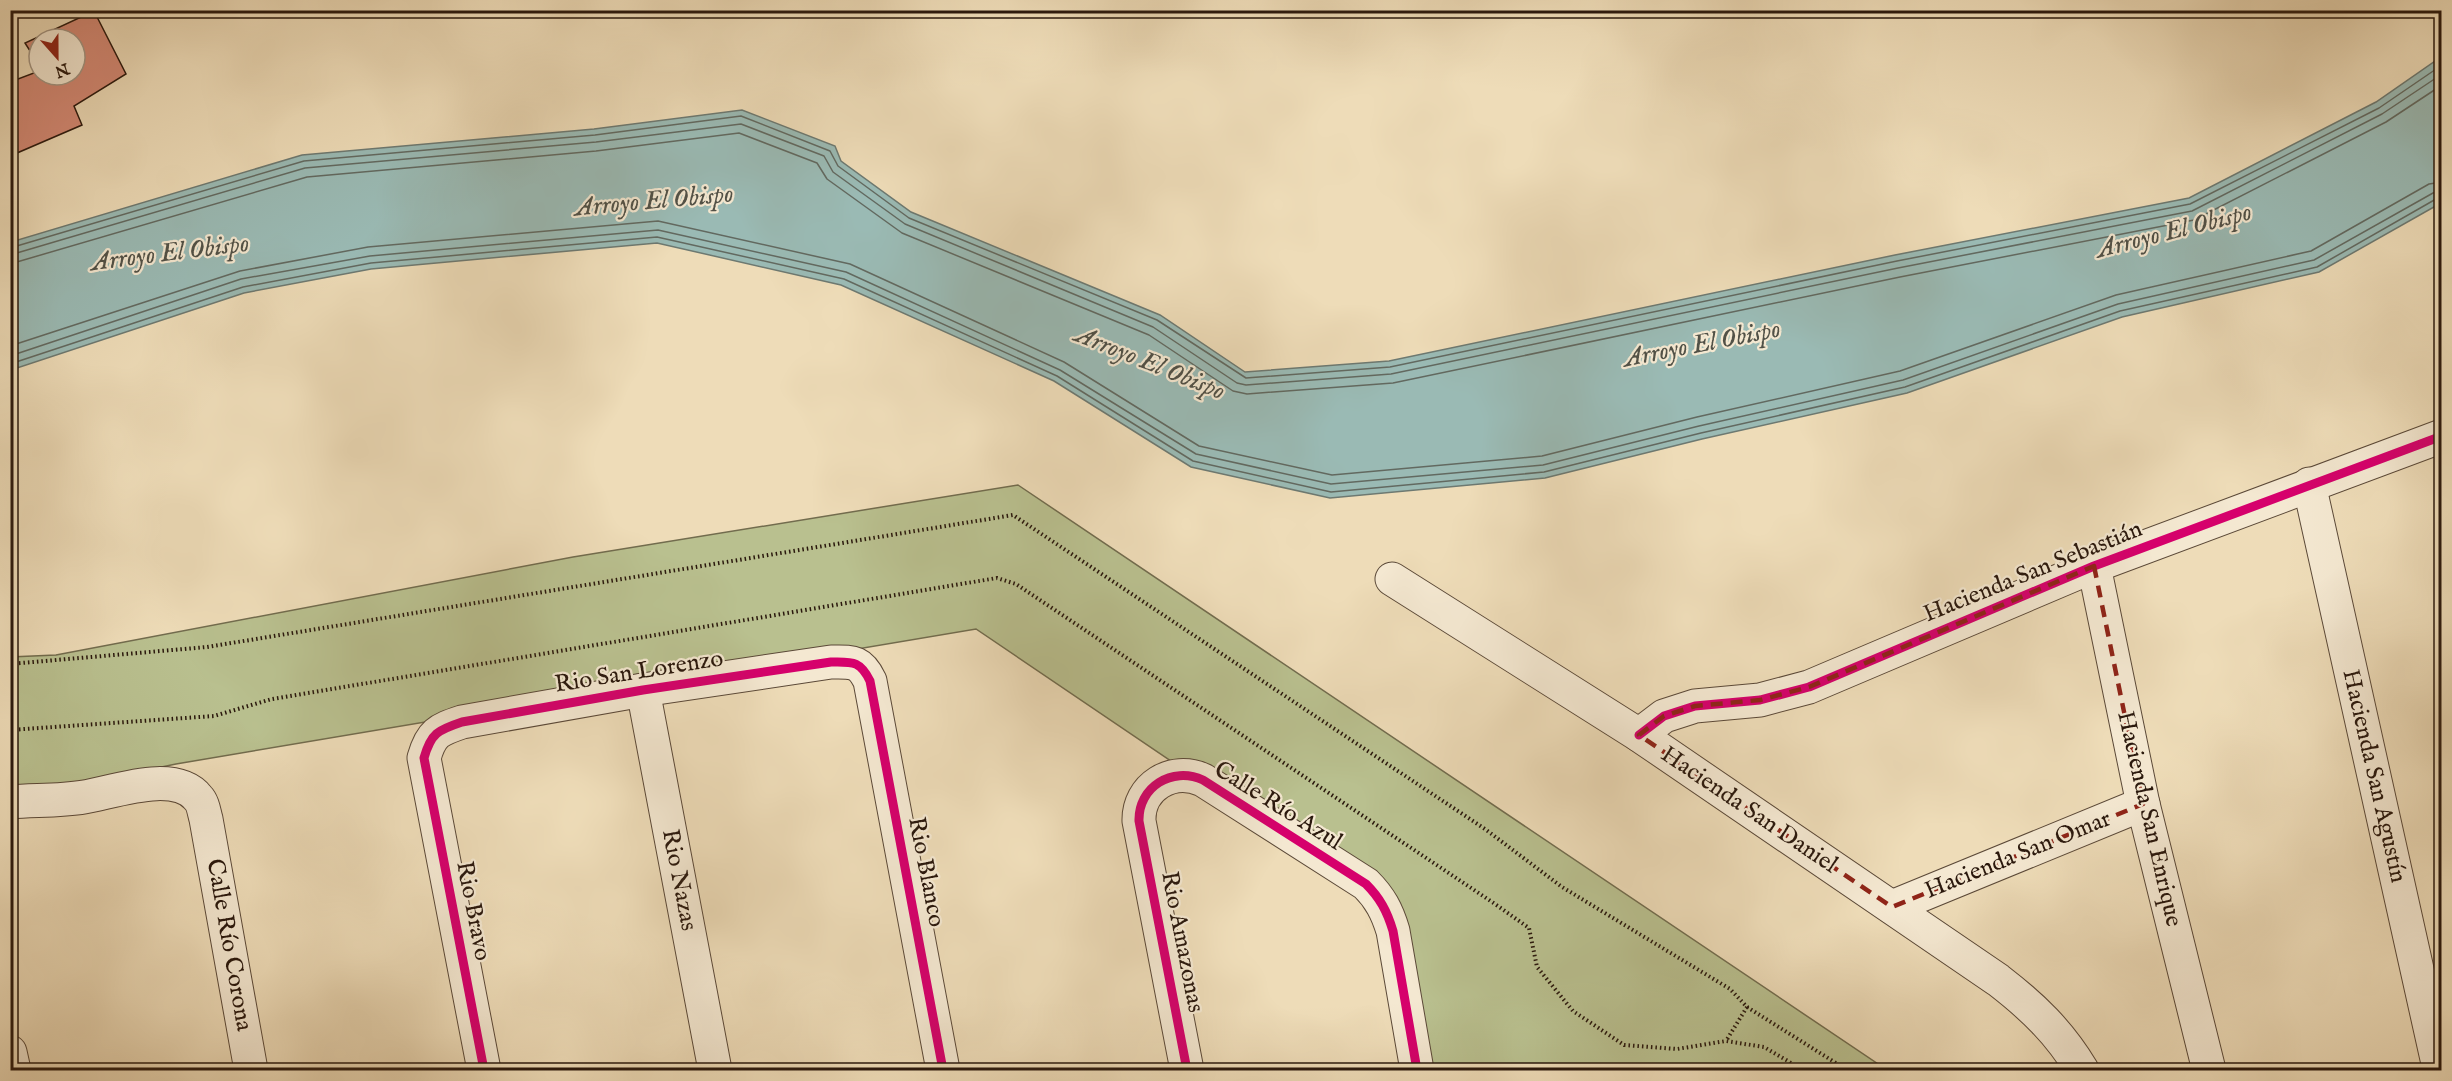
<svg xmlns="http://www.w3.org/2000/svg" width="2452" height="1081" font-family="'IM FELL English',serif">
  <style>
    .green { fill: #b9c08f; stroke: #726c4e; stroke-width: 1.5 }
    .water { fill: #9abab4; stroke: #6d7971; stroke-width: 1.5 }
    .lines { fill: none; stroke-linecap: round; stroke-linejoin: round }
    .shore { stroke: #626960; stroke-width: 1.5 }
    .building { fill: #d48975; stroke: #2a180d; stroke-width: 1.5 }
    .minor-casing { stroke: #5b4938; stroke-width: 35 }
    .path { stroke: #2a180d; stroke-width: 4; stroke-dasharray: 1.5 3; stroke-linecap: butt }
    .minor { stroke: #f4e8d1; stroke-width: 33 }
    .cycleway-casing { stroke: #f4e8d1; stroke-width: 13 }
    .cycleway { stroke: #d6006c; stroke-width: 9 }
    .marked { fill: none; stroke: #8f2418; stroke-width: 4.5; stroke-dasharray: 12 8; stroke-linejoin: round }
    .labels { text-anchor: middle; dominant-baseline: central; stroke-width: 4.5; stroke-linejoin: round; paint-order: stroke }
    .street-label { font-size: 24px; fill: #2a180d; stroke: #f4e8d1 }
    .water-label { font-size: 26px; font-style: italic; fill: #515147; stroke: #f4e8d1 }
  </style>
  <rect width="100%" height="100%" fill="#eedcb8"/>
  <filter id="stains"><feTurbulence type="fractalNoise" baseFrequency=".00333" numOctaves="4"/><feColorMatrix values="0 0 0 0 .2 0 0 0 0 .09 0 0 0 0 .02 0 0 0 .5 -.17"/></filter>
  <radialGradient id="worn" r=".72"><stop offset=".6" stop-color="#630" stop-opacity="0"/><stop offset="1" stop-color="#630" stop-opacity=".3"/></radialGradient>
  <!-- green -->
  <path class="green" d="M1018,485L1887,1070H1416L1385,906L976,629L176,764L60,788L11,789L10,657L56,655L573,557Z"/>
  <!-- water -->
  <path class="water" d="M2441,57V203L2319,272L2122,317L1907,393L1702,439L1545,478L1330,498L1191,467L1054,381L841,285L657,243L371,269L244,293L11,370V242L302,155L594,129L742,110L835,146L841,161L911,212L1160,315L1245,372L1389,361L1895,255L2189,198L2376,102Z"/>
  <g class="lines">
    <!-- shore -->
    <g class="shore">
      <path d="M10,248L304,161L595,135L741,116L830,151L838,166L909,218L1157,320L1246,378L1390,367L1897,261L2190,204L2379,108L2442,65"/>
      <path d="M10,255L305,168L596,142L741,124L824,156L833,172L905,224L1153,327L1237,383L1246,385L1391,374L1898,268L2192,211L2382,114L2442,74"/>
      <path d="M10,264L307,177L596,151L739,133L817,163L827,179L902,233L1149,335L1233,391L1247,394L1393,383L1900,277L2194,220L2386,122L2442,85"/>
      <path d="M10,346L240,271L368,247L658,221L850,264L1064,362L1199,446L1332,475L1542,456L1697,417L1900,371L2116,295L2311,251L2429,184L2442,182"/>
      <path d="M10,356L241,279L370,256L658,230L846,272L1060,370L1196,454L1331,484L1543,465L1699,426L1903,380L2118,304L2314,260L2433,193L2442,191"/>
      <path d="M10,364L243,287L371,263L657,237L844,279L1057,376L1193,461L1331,492L1544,472L1701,433L1905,387L2120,311L2317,267L2436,199H2442"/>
    </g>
  </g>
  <!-- building -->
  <path class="building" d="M94,11L126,74L74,106L82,125L10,156V82L39,71V75H75V39H39V65L25,43Z"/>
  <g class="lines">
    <defs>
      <g id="minor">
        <path d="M2309,484L2439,1068"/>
        <path d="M2094,566L2143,804L2209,1070"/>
        <path d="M1392,579L1639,735L1998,980C2033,1007 2059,1032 2082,1070"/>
        <path d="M643,690L715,1070"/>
        <path d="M1639,735L1664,716L1695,706L1760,700L1809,687L2094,566L2442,436"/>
        <path d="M10,802C35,800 60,801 84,797C114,792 175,769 198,798C203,803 204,812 206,819L251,1070"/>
        <path d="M1892,907L2143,804"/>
        <path d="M10,1052L14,1070"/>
        <path d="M484,1070L424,758C431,733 438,730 462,722L643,690L831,662C852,662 860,660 870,681L943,1070"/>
        <path d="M1187,1070L1139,821C1138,787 1172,766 1203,780L1366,884C1380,898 1387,911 1393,931L1417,1070"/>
      </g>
    </defs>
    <!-- minor casing -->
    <use href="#minor" class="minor-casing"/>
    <!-- path -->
    <g class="path">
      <path d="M10,664L207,647L1013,515L1485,829L1562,887L1730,989L1747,1007L1726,1041"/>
      <path d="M10,730L214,716L272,699L997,578L1016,584L1495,904L1529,928L1537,967L1573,1011L1624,1045L1677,1049L1726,1041L1764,1047L1803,1070"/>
      <path d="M1747,1007L1847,1070"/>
    </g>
    <!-- minor -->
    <use href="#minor" class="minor"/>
    <defs>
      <g id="cycleway">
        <path d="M1639,735L1664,716L1695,706L1760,700L1809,687L2094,566L2442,436"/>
        <path d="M484,1070L424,758C431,733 438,730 462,722L643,690L831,662C852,662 860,660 870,681L943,1070"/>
        <path d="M1187,1070L1139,821C1138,787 1172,766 1203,780L1366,884C1380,898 1387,911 1393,931L1417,1070"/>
      </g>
    </defs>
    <!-- cycleway casing -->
    <use href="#cycleway" class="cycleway-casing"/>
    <!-- cycleway -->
    <use href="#cycleway" class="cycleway"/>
  </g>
  <!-- marked area -->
  <path class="marked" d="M2094,566L2143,804L1892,907L1639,735L1664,716L1695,706L1760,700L1809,687Z"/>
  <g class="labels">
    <!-- street labels -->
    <g class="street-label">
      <text transform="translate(2033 572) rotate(-22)">Hacienda San Sebastián</text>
      <text transform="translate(639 672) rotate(-9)">Rio San Lorenzo</text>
      <text transform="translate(2374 776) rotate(77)">Hacienda San Agustín</text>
      <text transform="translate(1278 806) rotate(32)">Calle Río Azul</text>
      <text transform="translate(1749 810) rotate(34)">Hacienda San Daniel</text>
      <text transform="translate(2149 819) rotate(77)">Hacienda San Enrique</text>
      <text transform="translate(2018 855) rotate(-22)">Hacienda San Omar</text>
      <text transform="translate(926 872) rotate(79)">Rio Blanco</text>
      <text transform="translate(679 880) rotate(79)">Rio Nazas</text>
      <text transform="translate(473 911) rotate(79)">Rio Bravo</text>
      <text transform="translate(1182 942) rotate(79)">Rio Amazonas</text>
      <text transform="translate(229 945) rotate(80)">Calle Río Corona</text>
    </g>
    <!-- water labels -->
    <g class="water-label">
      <text transform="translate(654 201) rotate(-5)">Arroyo El Obispo</text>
      <text transform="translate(2174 231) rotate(-14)">Arroyo El Obispo</text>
      <text transform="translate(170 253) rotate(-7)">Arroyo El Obispo</text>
      <text transform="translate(1702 344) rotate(-11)">Arroyo El Obispo</text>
      <text transform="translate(1150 363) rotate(22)">Arroyo El Obispo</text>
    </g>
  </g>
  <!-- margin -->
  <rect width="2452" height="1081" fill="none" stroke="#eedcb8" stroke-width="36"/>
  <rect x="12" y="12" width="2428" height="1057" fill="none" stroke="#2a180d" stroke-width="3"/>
  <rect x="18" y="18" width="2416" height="1045" fill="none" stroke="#2a180d" stroke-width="1.5"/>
  <!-- north arrow -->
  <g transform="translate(57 57) rotate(159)"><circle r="28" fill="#f4e8d1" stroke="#a39583" stroke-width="1.5"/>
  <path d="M0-4.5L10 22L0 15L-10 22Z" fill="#8f2418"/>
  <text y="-9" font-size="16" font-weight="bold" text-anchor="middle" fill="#2a180d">N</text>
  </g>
  <rect width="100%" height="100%" filter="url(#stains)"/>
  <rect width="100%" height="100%" fill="url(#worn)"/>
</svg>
